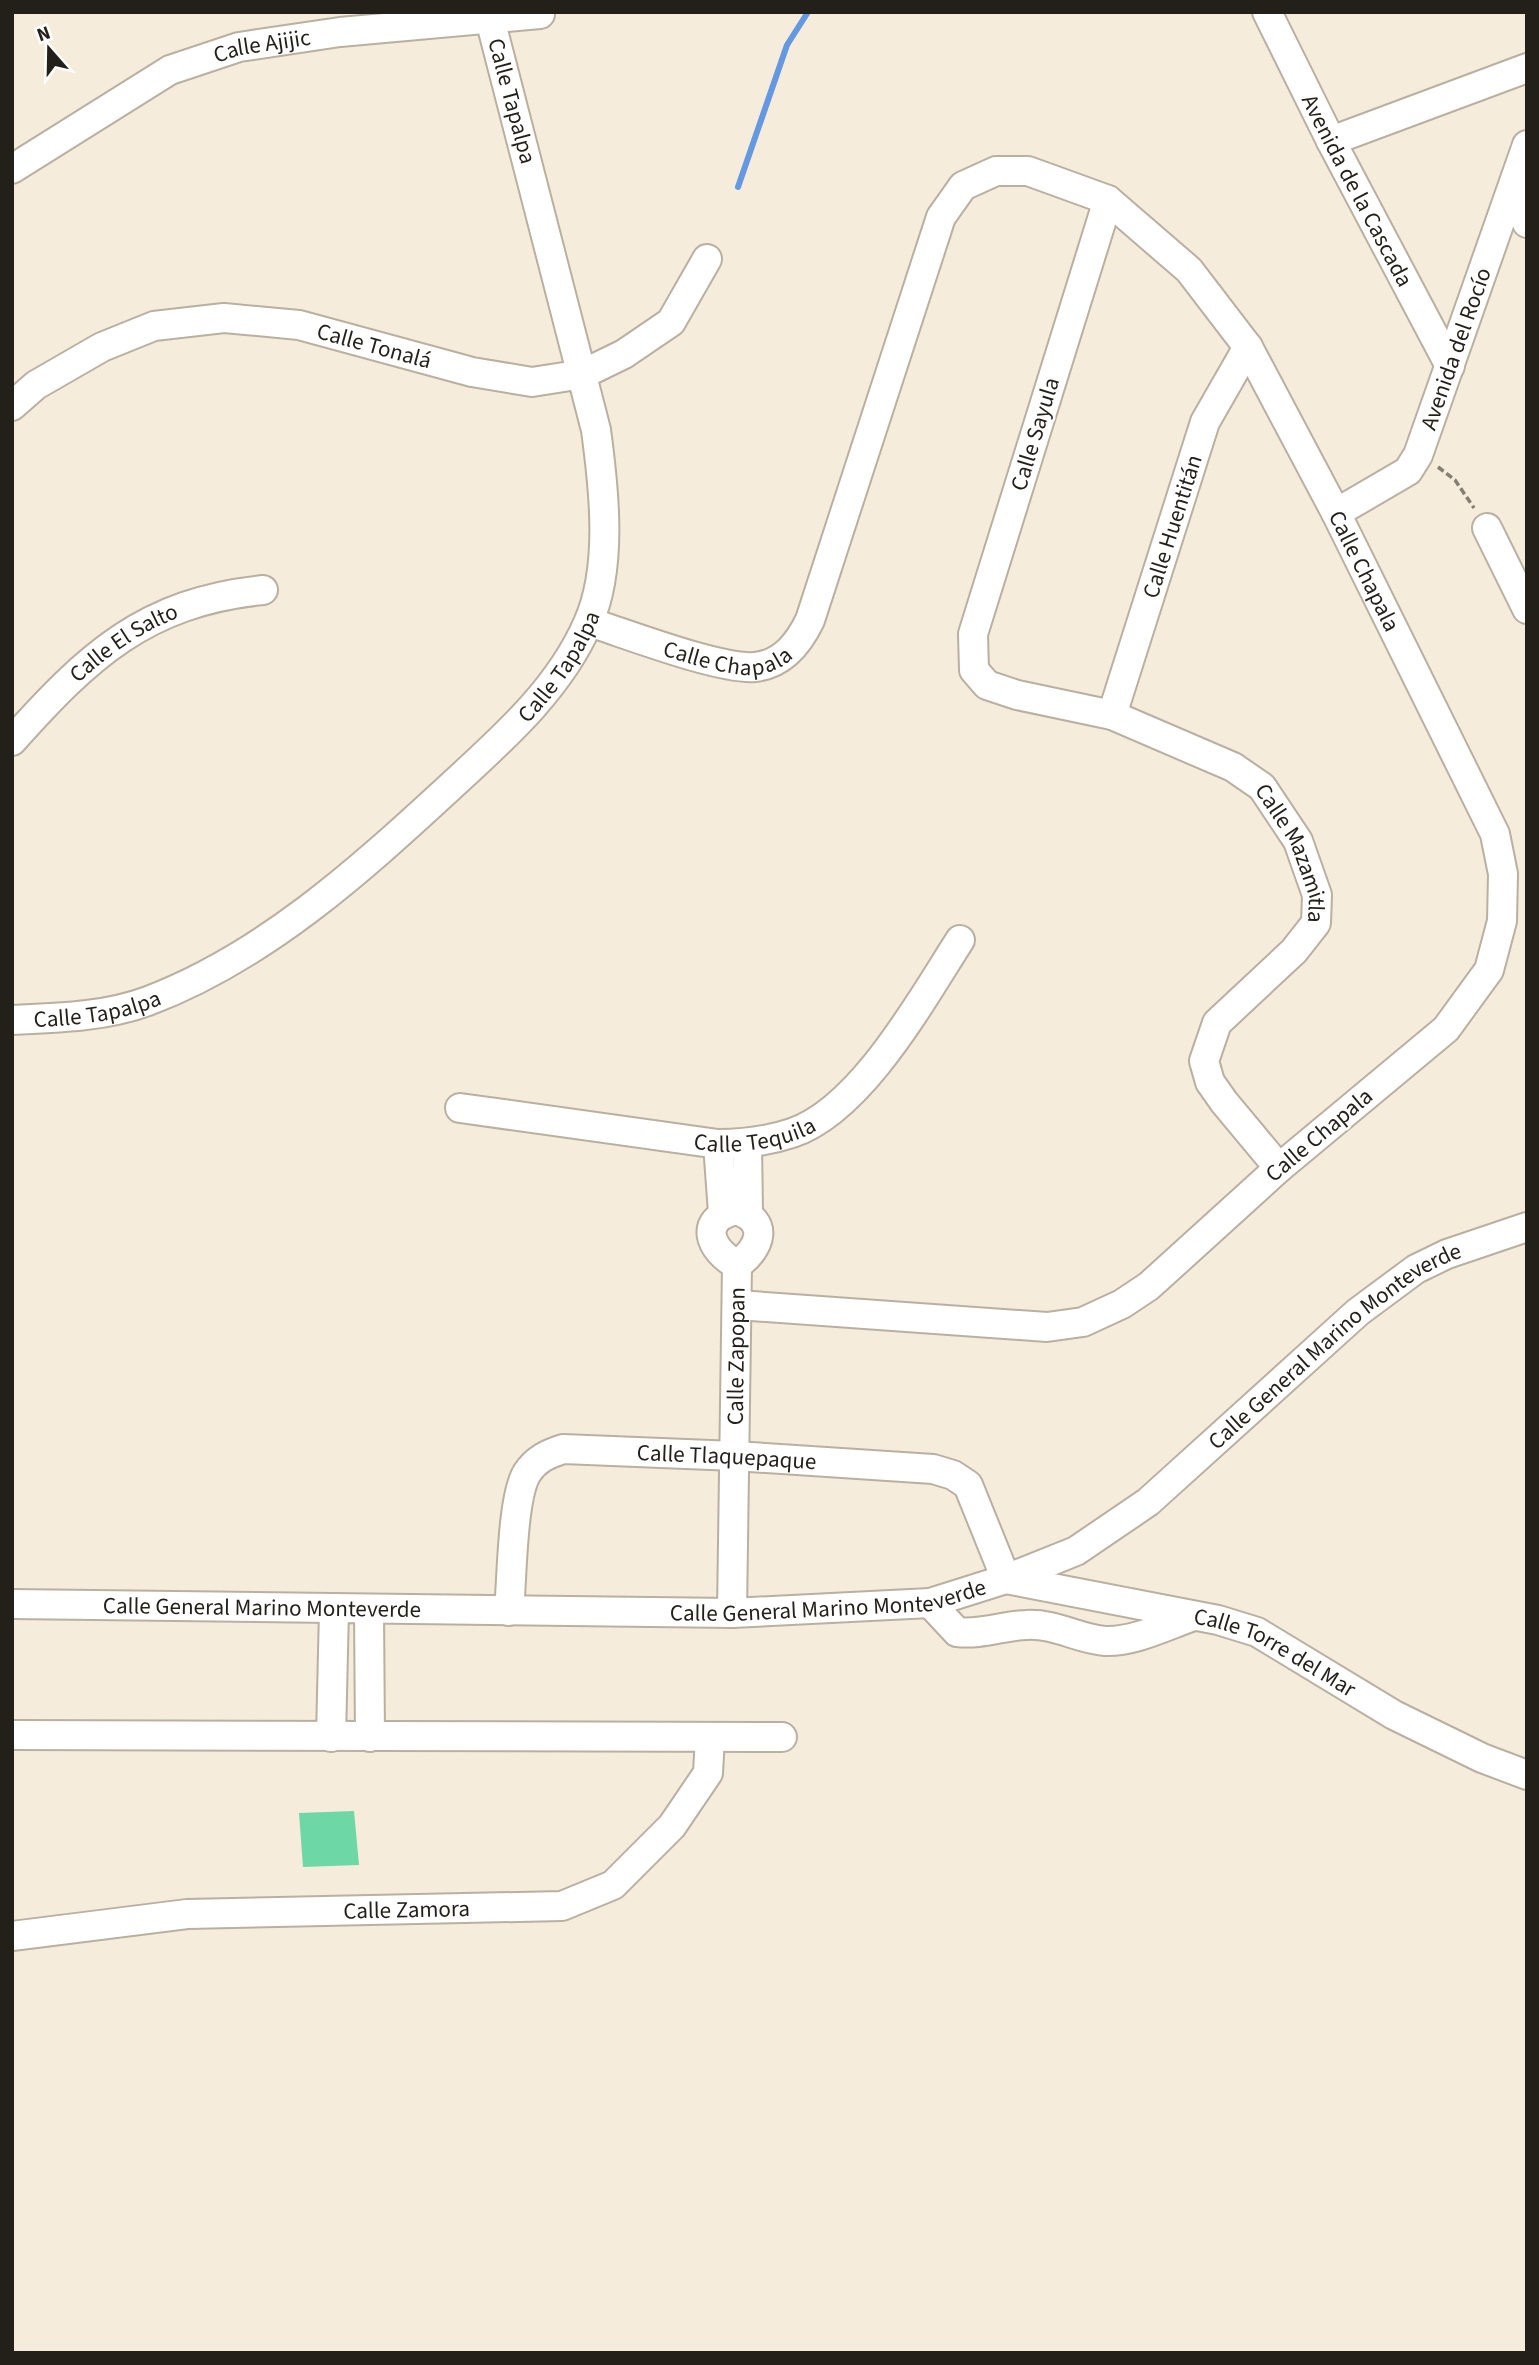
<svg xmlns="http://www.w3.org/2000/svg" width="1539" height="2365" font-family="'Source Sans 3',sans-serif">
  <style>
    .green { fill: #6ed7a6 }
    .lines { fill: none; stroke-linecap: round; stroke-linejoin: round }
    .stream { stroke: #6499e2; stroke-width: 6 }
    .minor-casing { stroke: #b9b0a1; stroke-width: 32 }
    .path { stroke: #857e73; stroke-width: 3.5; stroke-dasharray: 7 3.5; stroke-linecap: butt }
    .minor { stroke: #fff; stroke-width: 28 }
    .labels { text-anchor: middle; dominant-baseline: central; stroke-width: 5; stroke-linejoin: round; paint-order: stroke }
    .street-label { font-size: 23px; fill: #231f19; stroke: #fff }
  </style>
  <rect width="100%" height="100%" fill="#f6ecdc"/>
  <!-- green -->
  <path class="green" d="M354,1811L359,1865L303,1867L299,1813Z"/>
  <g class="lines">
    <!-- stream -->
    <path class="stream" d="M738,187L787,45L808,12"/>
    <defs>
      <g id="minor">
        <path id="s1" d="M1267,12L1331,141L1450,366"/>
        <path d="M1331,141L1527,68"/>
        <path id="s2" d="M12,169L170,70L239,47L340,32L540,14"/>
        <path d="M1513,190L1527,223"/>
        <path id="s3" d="M1108,200L973,634L974,670L987,685L1017,695L1112,715L1233,767L1262,787L1298,841L1317,895L1316,923L1294,951L1217,1023L1204,1061L1210,1082L1224,1102L1279,1168"/>
        <path id="s4" d="M12,406L36,385L102,347L154,326L224,318L299,325L472,372L532,382L583,374L624,354L671,322L707,259"/>
        <path id="s5" d="M1336,513L1408,471L1418,455L1527,145"/>
        <path d="M1487,528L1527,609"/>
        <path id="s6" d="M589,622C627,634 720,670 755,667C783,664 799,643 810,620L941,217L963,186L996,171H1028L1108,200L1189,270L1248,347L1336,513L1495,834L1503,874L1502,921L1489,970L1446,1029L1279,1168L1149,1286L1122,1304L1083,1322L1047,1327L738,1305"/>
        <path id="s7" d="M1112,715L1205,422L1248,347"/>
        <path id="s8" d="M12,741C88,656 145,602 263,590"/>
        <path id="s9" d="M12,1020C57,1018 105,1017 148,1001C264,957 359,871 449,788C501,740 559,690 588,623C613,568 604,489 596,430L490,19"/>
        <path id="s10" d="M460,1108L718,1144C743,1144 768,1141 792,1133C861,1110 922,999 960,940"/>
        <path d="M718,1144L723,1213"/>
        <path d="M747,1144L748,1214"/>
        <path d="M736,1210C770,1221 761,1248 737,1265C710,1250 697,1220 736,1210Z"/>
        <path d="M930,1603L957,1632C981,1635 1002,1626 1026,1625C1055,1623 1078,1639 1105,1641C1135,1642 1167,1625 1194,1616"/>
        <path id="s11" d="M12,1604L732,1613L930,1603L1006,1579L1076,1551L1148,1502L1358,1312L1416,1269L1447,1254L1527,1227"/>
        <path d="M369,1611L370,1737"/>
        <path id="s12" d="M509,1611C512,1579 512,1497 527,1473C536,1459 548,1454 563,1449L735,1456L933,1469L953,1475L968,1485L1006,1579L1218,1620L1257,1632L1394,1715L1482,1758L1527,1775"/>
        <path id="s13" d="M732,1613L737,1265"/>
        <path d="M12,1735L782,1737"/>
        <path d="M331,1737L334,1610"/>
        <path id="s14" d="M12,1936L187,1914L562,1906L613,1885L672,1826L708,1773L710,1737"/>
      </g>
    </defs>
    <!-- minor casing -->
    <use href="#minor" class="minor-casing"/>
    <!-- path -->
    <path class="path" d="M1438,467L1455,480L1474,508"/>
    <!-- minor -->
    <use href="#minor" class="minor"/>
  </g>
  <g class="labels">
    <!-- street labels -->
    <g class="street-label">
      <text stroke="none"><textPath href="#s2" startOffset="282">Calle Ajijic</textPath></text>
      <text transform="translate(512 101) rotate(75)">Calle Tapalpa</text>
      <text stroke="none"><textPath href="#s1" startOffset="200">Avenida de la Cascada</textPath></text>
      <text stroke="none"><textPath href="#s4" startOffset="388">Calle Tonalá</textPath></text>
      <text stroke="none"><textPath href="#s5" startOffset="215">Avenida del Rocío</textPath></text>
      <text transform="translate(1035 434) rotate(-73)">Calle Sayula</text>
      <text stroke="none"><textPath href="#s7" startOffset="198">Calle Huentitán</textPath></text>
      <text stroke="none"><textPath href="#s6" startOffset="1320">Calle Chapala</textPath></text>
      <text stroke="none"><textPath href="#s6" startOffset="145">Calle Chapala</textPath></text>
      <text stroke="none"><textPath href="#s8" startOffset="150">Calle El Salto</textPath></text>
      <text stroke="none"><textPath href="#s9" startOffset="674">Calle Tapalpa</textPath></text>
      <text stroke="none"><textPath href="#s3" startOffset="880">Calle Mazamitla</textPath></text>
      <text stroke="none"><textPath href="#s9" startOffset="86">Calle Tapalpa</textPath></text>
      <text stroke="none"><textPath href="#s10" startOffset="298">Calle Tequila</textPath></text>
      <text transform="translate(1319 1135) rotate(-40)">Calle Chapala</text>
      <text stroke="none"><textPath href="#s11" startOffset="1405">Calle General Marino Monteverde</textPath></text>
      <text stroke="none"><textPath href="#s13" startOffset="257">Calle Zapopan</textPath></text>
      <text stroke="none"><textPath href="#s12" startOffset="348">Calle Tlaquepaque</textPath></text>
      <text stroke="none"><textPath href="#s11" startOffset="817">Calle General Marino Monteverde</textPath></text>
      <text stroke="none"><textPath href="#s11" startOffset="250">Calle General Marino Monteverde</textPath></text>
      <text stroke="none"><textPath href="#s12" startOffset="976">Calle Torre del Mar</textPath></text>
      <text stroke="none"><textPath href="#s14" startOffset="396">Calle Zamora</textPath></text>
    </g>
  </g>
  <!-- border -->
  <rect width="1539" height="2365" fill="none" stroke="#231f19" stroke-width="28"/>
  <!-- north arrow -->
  <g transform="translate(49 49) rotate(340)" stroke="#ffffff" stroke-width="5" paint-order="stroke">
  <path d="M0-5L12 26L0 18L-12 26Z" fill="#231f19"/>
  <text y="-10" font-size="19" font-weight="bold" text-anchor="middle" fill="#231f19">N</text>
  </g>
</svg>
